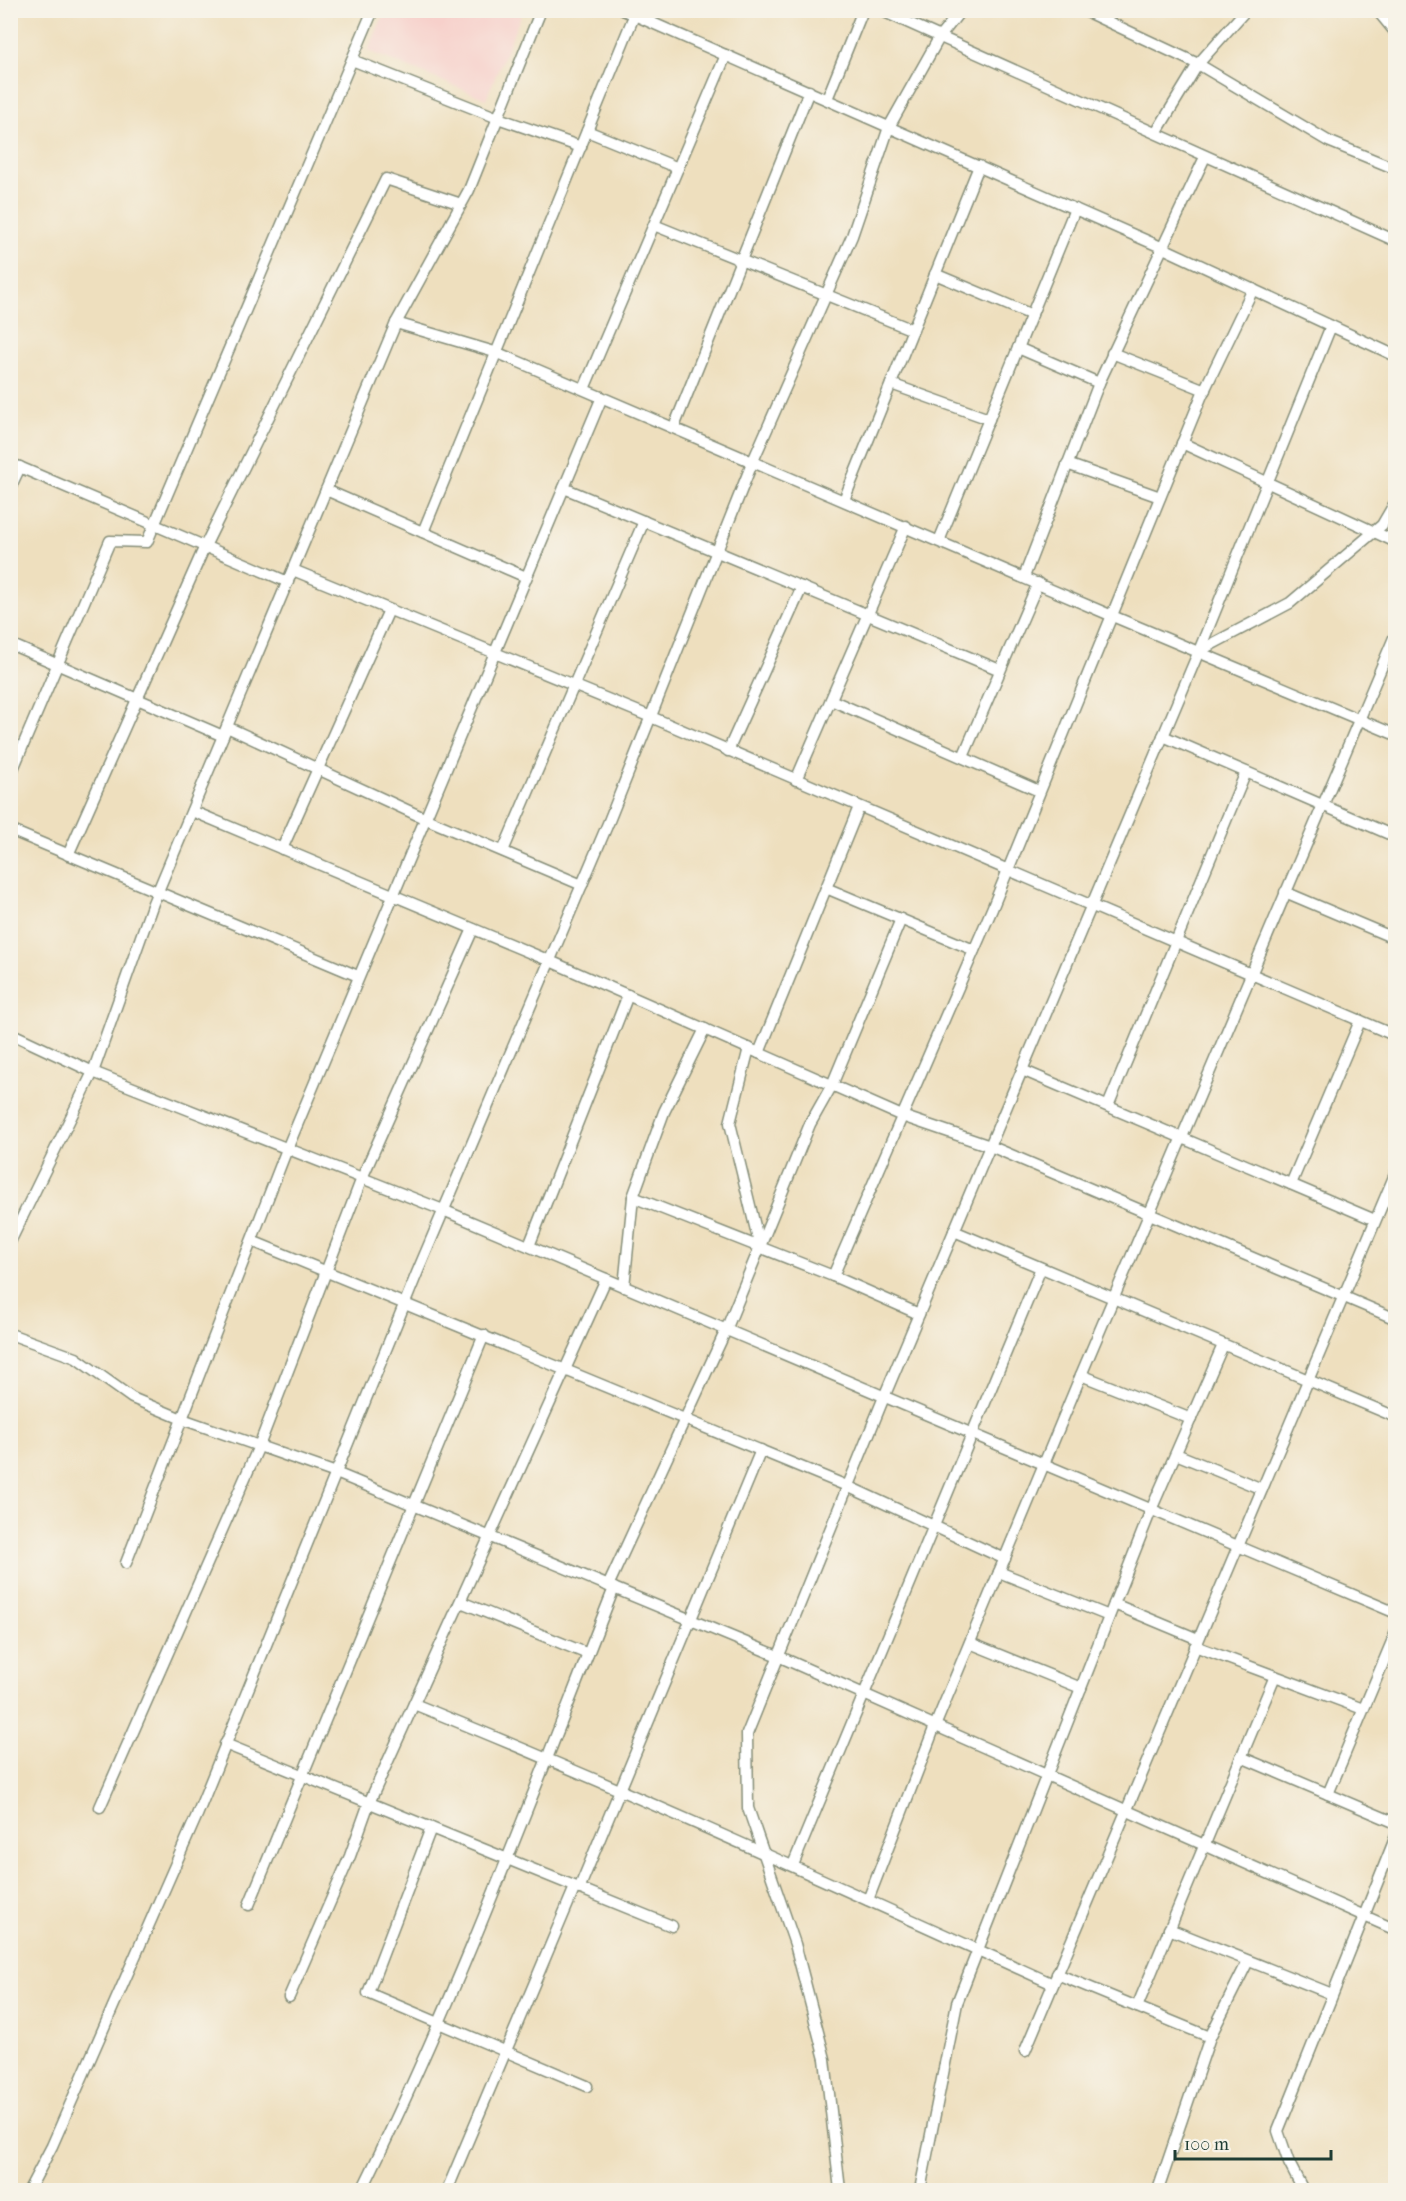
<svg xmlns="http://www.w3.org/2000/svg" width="1406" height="2201" font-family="'IM FELL French Canon',serif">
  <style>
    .built { fill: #f7d0cb }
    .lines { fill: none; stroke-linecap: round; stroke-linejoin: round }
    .street-casing { stroke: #868e79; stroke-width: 13 }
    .street { stroke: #fff; stroke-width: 10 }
  </style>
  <rect width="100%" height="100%" fill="#f7f3e8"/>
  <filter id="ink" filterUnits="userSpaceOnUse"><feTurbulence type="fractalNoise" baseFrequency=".0167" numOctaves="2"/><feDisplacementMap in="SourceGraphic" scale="12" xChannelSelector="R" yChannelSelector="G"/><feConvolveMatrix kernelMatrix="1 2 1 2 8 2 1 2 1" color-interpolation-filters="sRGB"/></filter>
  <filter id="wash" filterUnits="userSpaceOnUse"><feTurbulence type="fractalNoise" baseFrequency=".008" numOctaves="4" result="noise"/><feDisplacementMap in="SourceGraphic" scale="24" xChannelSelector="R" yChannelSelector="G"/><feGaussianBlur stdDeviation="1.35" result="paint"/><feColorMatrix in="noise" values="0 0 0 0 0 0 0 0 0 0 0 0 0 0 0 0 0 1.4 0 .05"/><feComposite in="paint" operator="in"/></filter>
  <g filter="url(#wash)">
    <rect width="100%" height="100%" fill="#eedfbe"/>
    <!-- built -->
    <path class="built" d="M385,11V10L523,11L486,99L368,51Z"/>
  </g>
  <g filter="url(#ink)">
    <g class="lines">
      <defs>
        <g id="street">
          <path d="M623,10L1161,247L1396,356"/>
          <path d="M880,10L1396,241"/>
          <path d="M1083,10L1198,64L1328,141L1396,169"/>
          <path d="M1377,10L1396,33"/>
          <path d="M352,60L498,118L581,147"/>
          <path d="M827,99L863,10"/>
          <path d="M587,131L678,168"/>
          <path d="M1156,133L1198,64L1246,10"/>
          <path d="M654,225L913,330"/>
          <path d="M935,274L1032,315"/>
          <path d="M396,323L498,353L1110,615L1396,735"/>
          <path d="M1018,348L1099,383"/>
          <path d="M1112,353L1205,390"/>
          <path d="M891,384L989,419"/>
          <path d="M584,389L726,55"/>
          <path d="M674,427L809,91"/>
          <path d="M1182,443L1396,542"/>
          <path d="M10,463L288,582"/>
          <path d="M1067,464L1160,497"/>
          <path d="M10,488L20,467"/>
          <path d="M564,488L1000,670"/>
          <path d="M326,490L526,577"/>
          <path d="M844,500L979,166"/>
          <path d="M423,532L636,11"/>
          <path d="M939,541L1075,209"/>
          <path d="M293,570L651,717L1396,1036"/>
          <path d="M1024,577L1099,383L1205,157"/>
          <path d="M10,644L223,736"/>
          <path d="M1199,651L1290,603L1382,525L1396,501"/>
          <path d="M831,700L1039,791"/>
          <path d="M227,727L424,818L582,885"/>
          <path d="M1163,736L1396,837"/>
          <path d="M728,751L802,587"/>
          <path d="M963,757L1038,583"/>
          <path d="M10,776L110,541L147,542L373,10"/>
          <path d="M796,780L906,526"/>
          <path d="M192,811L550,961L902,1116L990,1146L1396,1319"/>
          <path d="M10,830L358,976"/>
          <path d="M282,849L389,610"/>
          <path d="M503,851L644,521"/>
          <path d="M68,855L205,546L386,179L461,204"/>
          <path d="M826,888L974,950"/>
          <path d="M1285,892L1396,939"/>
          <path d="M10,1033L93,1072L443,1210L1396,1613"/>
          <path d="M749,1048L730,1123L760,1247"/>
          <path d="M759,1053L859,807"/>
          <path d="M1022,1070L1375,1220"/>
          <path d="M1108,1106L1246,772"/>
          <path d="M1291,1184L1360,1021"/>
          <path d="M633,1197L833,1276L919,1314"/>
          <path d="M954,1231L1396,1417"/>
          <path d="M252,1241L847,1486L1005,1559"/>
          <path d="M10,1242L93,1072L153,903L396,323L469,190L541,10"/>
          <path d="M529,1246L628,995"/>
          <path d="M833,1276L992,909L1202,395L1253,289"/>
          <path d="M624,1287L633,1197L664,1112L705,1029"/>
          <path d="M10,1334L76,1358L132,1398L182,1419L336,1473L778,1656L1396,1930"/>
          <path d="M1081,1375L1191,1419"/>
          <path d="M1176,1454L1262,1489"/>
          <path d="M126,1563L287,1149L602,397"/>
          <path d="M999,1572L1109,1616"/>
          <path d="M608,1586L726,1330L810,1124L832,1085L901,919"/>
          <path d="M461,1602L588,1654"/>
          <path d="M1114,1604L1198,1639"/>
          <path d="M970,1643L1081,1688"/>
          <path d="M1195,1646L1363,1709"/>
          <path d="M414,1704C630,1791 841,1888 1053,1984"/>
          <path d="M225,1744L672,1926"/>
          <path d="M1241,1757L1396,1823"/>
          <path d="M1328,1794L1396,1632"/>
          <path d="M100,1807L259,1446L362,1178L473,929"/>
          <path d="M431,1828L368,1993L587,2086"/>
          <path d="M793,1865L1041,1268"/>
          <path d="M579,1889L761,1450"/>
          <path d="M868,1900L935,1726L1081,1375L1396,633"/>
          <path d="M249,1905L484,1335"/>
          <path d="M1169,1929L1332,1994"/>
          <path d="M1057,1974L1210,2037"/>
          <path d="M289,1997L350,1856L369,1803L606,1279"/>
          <path d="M1137,2007L1275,1676"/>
          <path d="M1025,2051L1396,1172"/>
          <path d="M448,2188L575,1887"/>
          <path d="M29,2190L52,2146L197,1815L417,1273L609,821L753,461L852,236L889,127L939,38L961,10"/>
          <path d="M362,2190C458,1995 534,1790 614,1588"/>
          <path d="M840,2190L825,2059L795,1944L748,1808L747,1734L884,1397L1199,651L1331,326"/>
          <path d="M920,2190L957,2003L1151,1510L1223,1345"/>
          <path d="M1158,2190L1210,2037L1248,1961"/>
          <path d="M1303,2190L1289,2163L1278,2131L1396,1836"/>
          <path d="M1395,2190H1396"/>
        </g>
      </defs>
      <!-- street casing -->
      <use href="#street" class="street-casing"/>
      <!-- street -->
      <use href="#street" class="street"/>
    </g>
  </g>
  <!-- margin -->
  <rect width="1406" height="2201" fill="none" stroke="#f7f3e8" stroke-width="36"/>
  <!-- scale -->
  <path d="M1175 2150v9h156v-9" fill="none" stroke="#1f3d34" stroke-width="3"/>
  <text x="1184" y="2150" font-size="18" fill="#1f3d34" stroke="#f7f3e8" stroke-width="4.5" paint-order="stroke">100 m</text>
</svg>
